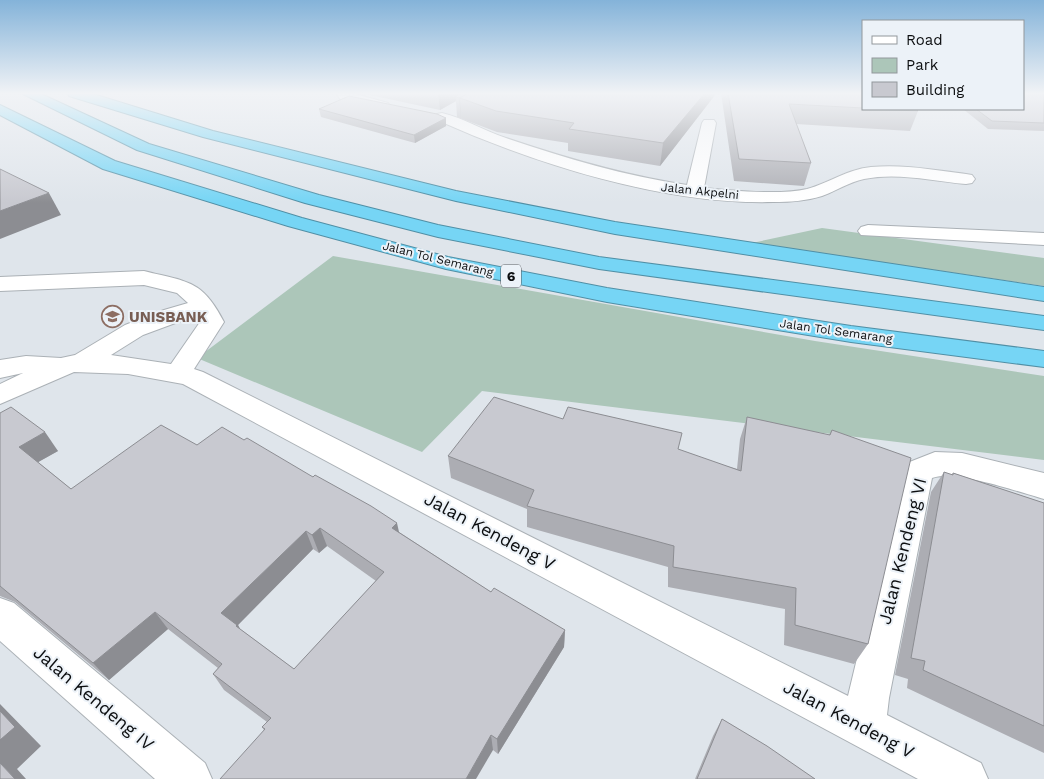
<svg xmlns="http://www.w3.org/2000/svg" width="1044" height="779" font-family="'Work Sans',sans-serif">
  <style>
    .green { fill: #acc6b9 }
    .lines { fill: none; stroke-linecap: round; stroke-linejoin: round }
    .minor-casing { stroke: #abb1b6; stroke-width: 2 }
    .highway-casing { stroke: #518fa5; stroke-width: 2 }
    .minor { fill: #fff; fill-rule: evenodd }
    .highway { fill: #76d5f5; fill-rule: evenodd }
    .wall { fill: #acadb3; fill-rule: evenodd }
    .shaded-wall { fill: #8c8d92 }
    .building { fill: #c8c9d0; stroke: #8c8d92; fill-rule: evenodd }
    .labels { text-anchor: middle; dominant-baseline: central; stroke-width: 4; stroke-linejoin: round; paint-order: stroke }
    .far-street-label { font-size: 12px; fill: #0c0e10; stroke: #ecf2f8 }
    .shield { fill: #ecf2f8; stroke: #4f5256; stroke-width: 1 }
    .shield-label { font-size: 14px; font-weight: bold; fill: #0c0e10 }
    .education-label { font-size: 15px; font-weight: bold; fill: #785e54; stroke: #ecf2f8; text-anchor: start }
    .near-street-label { font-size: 18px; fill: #0c0e10; stroke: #ecf2f8 }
  </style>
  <rect width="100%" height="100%" fill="#dfe5eb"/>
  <!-- green -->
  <g class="green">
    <path d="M822,228L1044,258V286L752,243Z"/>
    <path d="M333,256L815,341L1044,376V460L482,391L422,452L197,358Z"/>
  </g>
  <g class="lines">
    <defs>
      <g id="minor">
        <path d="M338,93H352L388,103L390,106L383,110L341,100L337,95Z"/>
        <path d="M442,113C464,118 484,131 506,138C565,158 625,176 687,185L702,123L704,120H714L716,123L704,188C730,191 782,195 807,189C829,183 848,169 871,167C903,164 935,170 966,174L972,175L975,179L972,183L966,184C933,181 897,172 864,179C849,182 836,191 822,196C806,201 790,202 773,202C664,205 536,164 437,120L435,117L437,114Z"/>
        <path d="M868,225L1044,233V245L861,235L858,231L861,227Z"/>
        <path d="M144,271C187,282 202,279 224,322L194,369L203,372L848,696L902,471L907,463L935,452L962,453L1044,473V499C1019,492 954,469 932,478L889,698L887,715L981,763L988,779H918L183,384L128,374L74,372L0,404V384L23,373L0,378V360L26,356L61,358L75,355L125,325L164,310L188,303L177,293L144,285L0,291V277ZM197,315L200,322L171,364L111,355L143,335Z"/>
        <path d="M0,598L14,603L205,763L212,779H155L0,641Z"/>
      </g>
      <g id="highway">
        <path d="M21,93H39L149,144L319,195L438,225L599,257L1044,316V330L599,269L438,237L305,203L137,150Z"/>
        <path d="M68,93H90L213,131L456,191L615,222L1044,287V301L615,234L456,201L203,137L69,96Z"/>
        <path d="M0,105L115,161L302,218L448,257L607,288L851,326L1044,351V367L851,342L607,302L446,269L288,226L103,169L0,115Z"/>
      </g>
    </defs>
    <!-- minor casing -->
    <use href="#minor" class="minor-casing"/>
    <!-- highway casing -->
    <use href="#highway" class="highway-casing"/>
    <!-- minor -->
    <use href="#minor" class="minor"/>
    <!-- highway -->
    <use href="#highway" class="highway"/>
  </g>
  <!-- wall -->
  <g class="wall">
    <path d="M370,93H716L715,95L660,166L568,151V143L497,132L457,117L456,101L440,110L370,95Z"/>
    <path d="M721,93H863V109H916L918,111L910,131L796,124L811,163L804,186L734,181Z"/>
    <path d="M1044,94V131L988,129L963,109H1023Z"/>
    <path d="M319,109L446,118V126L415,143L321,117Z"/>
    <path d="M0,413L58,451L38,462L71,489L197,445L399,532L491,592L565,630L564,647L498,754L493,750L264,730L262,727L267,722L224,690L213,674L218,668L168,629L109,680L15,602L0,596ZM327,546L376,581L294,669L240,629L238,625L313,549L319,553Z"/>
    <path d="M747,417L829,435L832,430L868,644L854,664L784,645L785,609L668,587V567L527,527V509L451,478L448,456L563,419L737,469L740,439Z"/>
    <path d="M944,472L952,475L953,473L1044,503V753L907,688L908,679L895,675L931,492Z"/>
    <path d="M722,719L815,779H695L713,736Z"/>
  </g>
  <!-- shaded-wall -->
  <g class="shaded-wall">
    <path d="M438,93H462L460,99L461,118L459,98L456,97V101L440,110Z"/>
    <path d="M705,93H716L715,95L660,166L663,143Z"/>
    <path d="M446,118V126L415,143L414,135Z"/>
    <path d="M49,193L61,215L0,239V211Z"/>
    <path d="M45,432L58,451L33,465L19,447Z"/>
    <path d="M397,523L401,541L392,528Z"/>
    <path d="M320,528L327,546L319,553L312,535Z"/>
    <path d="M306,531L313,549L238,625L247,642L221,613Z"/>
    <path d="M155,612L168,629L109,680L93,663Z"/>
    <path d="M565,630L564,647L498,754L497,739Z"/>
    <path d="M0,704L41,746L17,769L26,779H15L0,763Z"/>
    <path d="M491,735L493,750L476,779H466Z"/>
  </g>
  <!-- building -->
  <g class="building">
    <path d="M461,93H468L459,98L456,97Z"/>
    <path d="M468,93H705L663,143L569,129L574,123L496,111L460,98Z"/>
    <path d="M728,93H863V108L789,104L811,163L739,159Z"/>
    <path d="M1023,93L1044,94V123L992,121L976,109H1023Z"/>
    <path d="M349,96L437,114L446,118L414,135L319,109Z"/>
    <path d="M873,109H916L918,111Z"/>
    <path d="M0,169L49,193L0,211Z"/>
    <path d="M494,397L563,419L568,407L682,433L678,449L741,471L747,417L830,435L832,430L911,458L868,644L795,625L796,588L673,567L674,546L527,506L534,490L448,456Z"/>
    <path d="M11,407L45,432L19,447L71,489L161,425L197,445L222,427L244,440L247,438L313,477L315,475L371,506L397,523L392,528L491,592L494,588L565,630L497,739L491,735L466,779H220L265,729L262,727L271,718L213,674L222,664L155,612L93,663L0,586V413ZM320,528L384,572L294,669L236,626L237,625L221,613L306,531L312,535Z"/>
    <path d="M944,472L953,475V473L1044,503V726L923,670L925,661L911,658Z"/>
    <path d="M0,711L15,727L0,740Z"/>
    <path d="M722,719L767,746L815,779H697Z"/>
    <path d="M0,763L15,779H0Z"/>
  </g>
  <!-- sky -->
  <linearGradient id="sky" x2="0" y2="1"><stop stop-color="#84b3d9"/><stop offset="0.46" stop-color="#f1f3f6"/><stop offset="1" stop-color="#f1f3f6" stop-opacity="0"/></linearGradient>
  <rect width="1044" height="203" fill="url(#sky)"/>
  <!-- icons -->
  <defs>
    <symbol id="university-ring" viewBox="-11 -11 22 22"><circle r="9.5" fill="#ecf2f8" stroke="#8d6e63" stroke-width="1.5"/><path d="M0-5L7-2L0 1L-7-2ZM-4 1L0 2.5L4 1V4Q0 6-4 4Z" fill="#8d6e63"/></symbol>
  </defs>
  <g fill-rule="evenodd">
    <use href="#university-ring" x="100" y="304" width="25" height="25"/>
  </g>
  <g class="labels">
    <!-- far-street labels -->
    <g class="far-street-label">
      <text transform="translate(700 191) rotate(6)">Jalan Akpelni</text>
      <text transform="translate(438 259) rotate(14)">Jalan Tol Semarang</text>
      <text transform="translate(836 331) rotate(8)">Jalan Tol Semarang</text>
    </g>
    <!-- shield labels -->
    <rect class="shield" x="501" y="264.5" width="20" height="23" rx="4"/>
    <g class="shield-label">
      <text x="511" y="276">6</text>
    </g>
    <!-- education labels -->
    <g class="education-label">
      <text x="129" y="317">UNISBANK</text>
    </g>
    <!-- near-street labels -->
    <g class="near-street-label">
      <text transform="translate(490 531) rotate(28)">Jalan Kendeng V</text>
      <text transform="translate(902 551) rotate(-76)">Jalan Kendeng VI</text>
      <text transform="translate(94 698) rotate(40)">Jalan Kendeng IV</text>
      <text transform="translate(849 719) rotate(28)">Jalan Kendeng V</text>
    </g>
  </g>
  <!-- legend -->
  <rect x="862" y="20" width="162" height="90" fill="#ecf2f8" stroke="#92979b"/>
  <rect x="872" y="36" width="25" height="8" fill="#ffffff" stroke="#92979b"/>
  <text x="906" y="45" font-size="15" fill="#0c0e10">Road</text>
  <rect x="872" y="58" width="25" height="15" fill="#acc6b9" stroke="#92979b"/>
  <text x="906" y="70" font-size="15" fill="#0c0e10">Park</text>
  <rect x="872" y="82" width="25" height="15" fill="#c8c9d0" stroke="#92979b"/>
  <text x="906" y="95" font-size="15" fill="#0c0e10">Building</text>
</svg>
